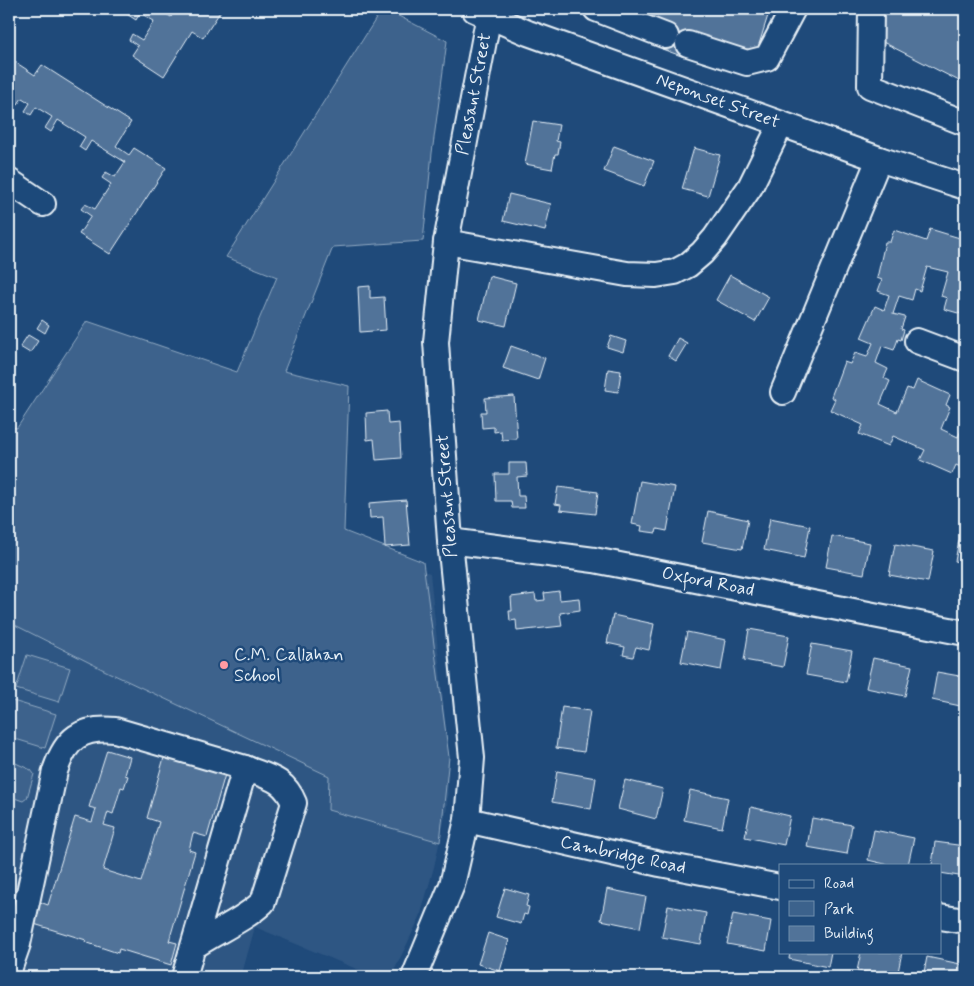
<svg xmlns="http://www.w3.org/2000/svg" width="974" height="986" font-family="Mynerve,sans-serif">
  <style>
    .built { fill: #2e5683 }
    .green { fill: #3c628c; stroke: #92aac2 }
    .building { fill: #517399; stroke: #e8f1f8 }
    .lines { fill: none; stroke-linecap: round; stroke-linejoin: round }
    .minor-casing { stroke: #e8f1f8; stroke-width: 28 }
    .minor { stroke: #1f4a7a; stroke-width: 24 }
    .poi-dot { fill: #ff9aa2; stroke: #1f4a7a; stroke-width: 2 }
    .labels { text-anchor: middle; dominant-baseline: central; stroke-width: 5; stroke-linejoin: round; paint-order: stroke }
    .street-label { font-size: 18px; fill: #e8f1f8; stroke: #1f4a7a }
    .poi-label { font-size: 18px; fill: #e8f1f8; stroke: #1f4a7a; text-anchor: start }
  </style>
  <rect width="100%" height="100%" fill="#1f4a7a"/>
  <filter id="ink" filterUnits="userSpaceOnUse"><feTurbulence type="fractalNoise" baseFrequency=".02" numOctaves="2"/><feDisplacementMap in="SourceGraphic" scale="10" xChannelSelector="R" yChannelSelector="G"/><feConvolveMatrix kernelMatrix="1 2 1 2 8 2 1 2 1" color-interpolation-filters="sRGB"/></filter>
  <g filter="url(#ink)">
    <!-- built -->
    <path class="built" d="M9,442L430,573L449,757L447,808L434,867L420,917L391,977H376L255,927L241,977H9Z"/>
    <!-- green -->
    <g class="green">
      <path d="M382,9H385L447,41L432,153L423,241L333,247L284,371L349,386L344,531L423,562L449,757L440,842L328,810L329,776L108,672L9,622V426L17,428L87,321L237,372L277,277L226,257Z"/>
      <path d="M27,655L70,668L59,702L16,689Z"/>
      <path d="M13,701L56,714L45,748L9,737V714Z"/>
      <path d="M9,760L31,770L34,774L27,798L23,801L9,796Z"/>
    </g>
    <!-- building -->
    <g class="building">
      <path d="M119,9H158L171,17L176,9H222L203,38L192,31L164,76L132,55L138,46L129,40L132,34L142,40L154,21L140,13L136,20Z"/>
      <path d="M610,9H770L755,57L691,36L684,57L662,49L668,29Z"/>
      <path d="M878,9H965V84L875,38Z"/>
      <path d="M9,58L35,75L42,65L131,122L116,146L129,155L134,148L166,168L110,254L79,234L91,216L81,209L85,204L95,209L111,184L102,178L106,172L115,177L125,162L91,141L85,151L79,147L85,137L58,120L51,132L45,128L52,117L36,107L31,115L25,111L30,103L22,98L16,107L9,103Z"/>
      <path d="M533,121L559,125L556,141L560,142L558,154H555L552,169L525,164Z"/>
      <path d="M614,146L654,161L644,186L604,171Z"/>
      <path d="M694,148L720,155L708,196L682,189Z"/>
      <path d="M509,194L551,204L545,231L503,221Z"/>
      <path d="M930,229L963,239L960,249L965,251V315L944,309L947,298L941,296L948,272L927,267L920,291L915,289L912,300L899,296L893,314L905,317L901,329L904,330L901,340L898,339L894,350L882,346L876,363L888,369L884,378L890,381L880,404L897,412L907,388L913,390L917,380L950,395L946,405L950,407L941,429L958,437L965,422V469L956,465L952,474L920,460L925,450L893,436L889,446L859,434L863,425L830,410L835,399L831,397L844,362L850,364L855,353L867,357L873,343L861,338L875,306L884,310L889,295L878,291L882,280L877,278L885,242H890L894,230L926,241Z"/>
      <path d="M730,275L769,297L755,322L716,300Z"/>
      <path d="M489,276L516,283L506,326L479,320Z"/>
      <path d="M370,286V298L384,297L386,330L360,332L358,287Z"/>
      <path d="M42,320L49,325L45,333L37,328Z"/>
      <path d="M28,335L38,341L30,353L20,347Z"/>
      <path d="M611,336L626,341L623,352L607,347Z"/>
      <path d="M678,338L687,343L676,361L668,356Z"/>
      <path d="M511,346L545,358L538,380L503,368Z"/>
      <path d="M608,369L621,371L618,392L605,390Z"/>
      <path d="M514,396L517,439L502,440L501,431L494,432V427L482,428L481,412H486L485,398Z"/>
      <path d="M387,411L388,424L399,423L401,458L376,460L374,439L367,440L366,413Z"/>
      <path d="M509,463H526L527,476L517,477L518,496H524L525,508H512L511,501H496L495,474H509Z"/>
      <path d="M640,481L675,487L667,531L657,529L656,533L641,531L642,526L632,524Z"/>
      <path d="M558,487L598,492L595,514L560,510L561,505L555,504Z"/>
      <path d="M406,500L410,545L385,547L383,517L370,518L369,503Z"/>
      <path d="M708,511L748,520L742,549L702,542Z"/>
      <path d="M770,518L810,526L804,558L764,550Z"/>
      <path d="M832,536L870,543L864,574L826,567Z"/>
      <path d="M959,540L965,542V593L958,592L964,563L955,561Z"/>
      <path d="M895,544L934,551L928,582L889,575Z"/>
      <path d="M559,591L560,600L579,598L580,610L560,613L562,626L517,631L516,620L510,621L509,611H512L511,597L535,594L536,601L545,600L544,593Z"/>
      <path d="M613,615L654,624L649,650L636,647L633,657L623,655L625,647L607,643Z"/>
      <path d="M749,629L789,636L783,667L744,660Z"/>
      <path d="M687,632L726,640L721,670L681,662Z"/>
      <path d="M812,644L852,651L846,682L806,675Z"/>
      <path d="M873,658L912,666L905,696L866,688Z"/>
      <path d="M937,672L965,677V707L932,700Z"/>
      <path d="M562,707L590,711L584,752L556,748Z"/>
      <path d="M107,750L130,757L125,775L128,776L124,788L121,787L113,814L108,812L104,825L115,828L103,870L141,882L159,822L147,818L165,754L226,771L207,837L193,833L189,850L195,852L169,941L177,943L171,965L119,949L118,953L85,942L86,940L34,924L40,902L48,905L75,817L92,822L96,809L89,807Z"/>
      <path d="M557,771L596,778L591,809L552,802Z"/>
      <path d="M625,780L663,789L656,819L618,809Z"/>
      <path d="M690,790L728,798L722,828L684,820Z"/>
      <path d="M751,807L790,816L784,845L745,837Z"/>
      <path d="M812,818L852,825L847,854L807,847Z"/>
      <path d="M874,830L914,838L908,865H889L868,860Z"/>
      <path d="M935,842L965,846V877L940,873V865H932Z"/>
      <path d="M505,888L529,895L526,906L529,907L527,915L524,914L521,924L496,917Z"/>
      <path d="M607,889L646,897L640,928L601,920Z"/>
      <path d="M668,906L706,913L701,944L662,937Z"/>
      <path d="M733,914L771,921L766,951L727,944Z"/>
      <path d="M488,933L509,940L500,971L478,964Z"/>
      <path d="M790,952H831L828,967L789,959Z"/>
      <path d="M861,952H902L897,977L857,971Z"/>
      <path d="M927,957L965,965L964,977H923Z"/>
    </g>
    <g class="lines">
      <defs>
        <g id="minor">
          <path d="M596,9L666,36"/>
          <path d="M871,9L870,86L965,123"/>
          <path d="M475,10L528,33L879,159L965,187"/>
          <path d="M688,44L747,63L767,58L793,9"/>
          <path d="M9,181L43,204"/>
          <path d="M446,242L627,274L656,275L675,272L688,265L702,253L715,238L750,187L781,124"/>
          <path d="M917,341L965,359"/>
          <path d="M783,392L879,159"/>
          <path d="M450,541L594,560L965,633"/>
          <path d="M467,820L660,864L780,887"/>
          <path d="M940,917L965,921"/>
          <path d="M9,970L18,944L55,771C66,738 81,727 115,730L245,768"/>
          <path d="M184,977L245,768C267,777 284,778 294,803L263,902C243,921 216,931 193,947"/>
          <path d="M414,977L452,885L467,820L472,758L450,541L436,342L446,242L490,9"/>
        </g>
      </defs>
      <!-- minor casing -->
      <use href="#minor" class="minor-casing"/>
      <!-- minor -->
      <use href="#minor" class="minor"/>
    </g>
  </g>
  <!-- markers -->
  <circle class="poi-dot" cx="224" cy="665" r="5"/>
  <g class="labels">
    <!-- street labels -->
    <g class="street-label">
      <text transform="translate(474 94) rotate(-79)">Pleasant Street</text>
      <text transform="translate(718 101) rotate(20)">Neponset Street</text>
      <text transform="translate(447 496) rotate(-94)">Pleasant Street</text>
      <text transform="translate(708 582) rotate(11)">Oxford Road</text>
      <text transform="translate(623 855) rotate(12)">Cambridge Road</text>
    </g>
    <!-- poi labels -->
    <g class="poi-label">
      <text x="234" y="655">C.M. Callahan<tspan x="234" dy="21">School</tspan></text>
    </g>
  </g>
  <!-- margin -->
  <rect width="974" height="986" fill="none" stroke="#1f4a7a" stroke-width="30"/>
  <rect x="15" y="15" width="944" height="956" fill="none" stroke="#e8f1f8" stroke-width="2" filter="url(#ink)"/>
  <!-- legend -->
  <rect x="779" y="864" width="162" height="90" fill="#1f4a7a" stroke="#6f8dac"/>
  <rect x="789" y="880" width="25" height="8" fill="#1f4a7a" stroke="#6f8dac"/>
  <text x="824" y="888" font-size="15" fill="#e8f1f8">Road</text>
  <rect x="789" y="901" width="25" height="15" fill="#3c628c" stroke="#6f8dac"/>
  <text x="824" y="914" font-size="15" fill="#e8f1f8">Park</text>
  <rect x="789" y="926" width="25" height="15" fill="#517399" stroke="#6f8dac"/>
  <text x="824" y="938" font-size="15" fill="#e8f1f8">Building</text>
</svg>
